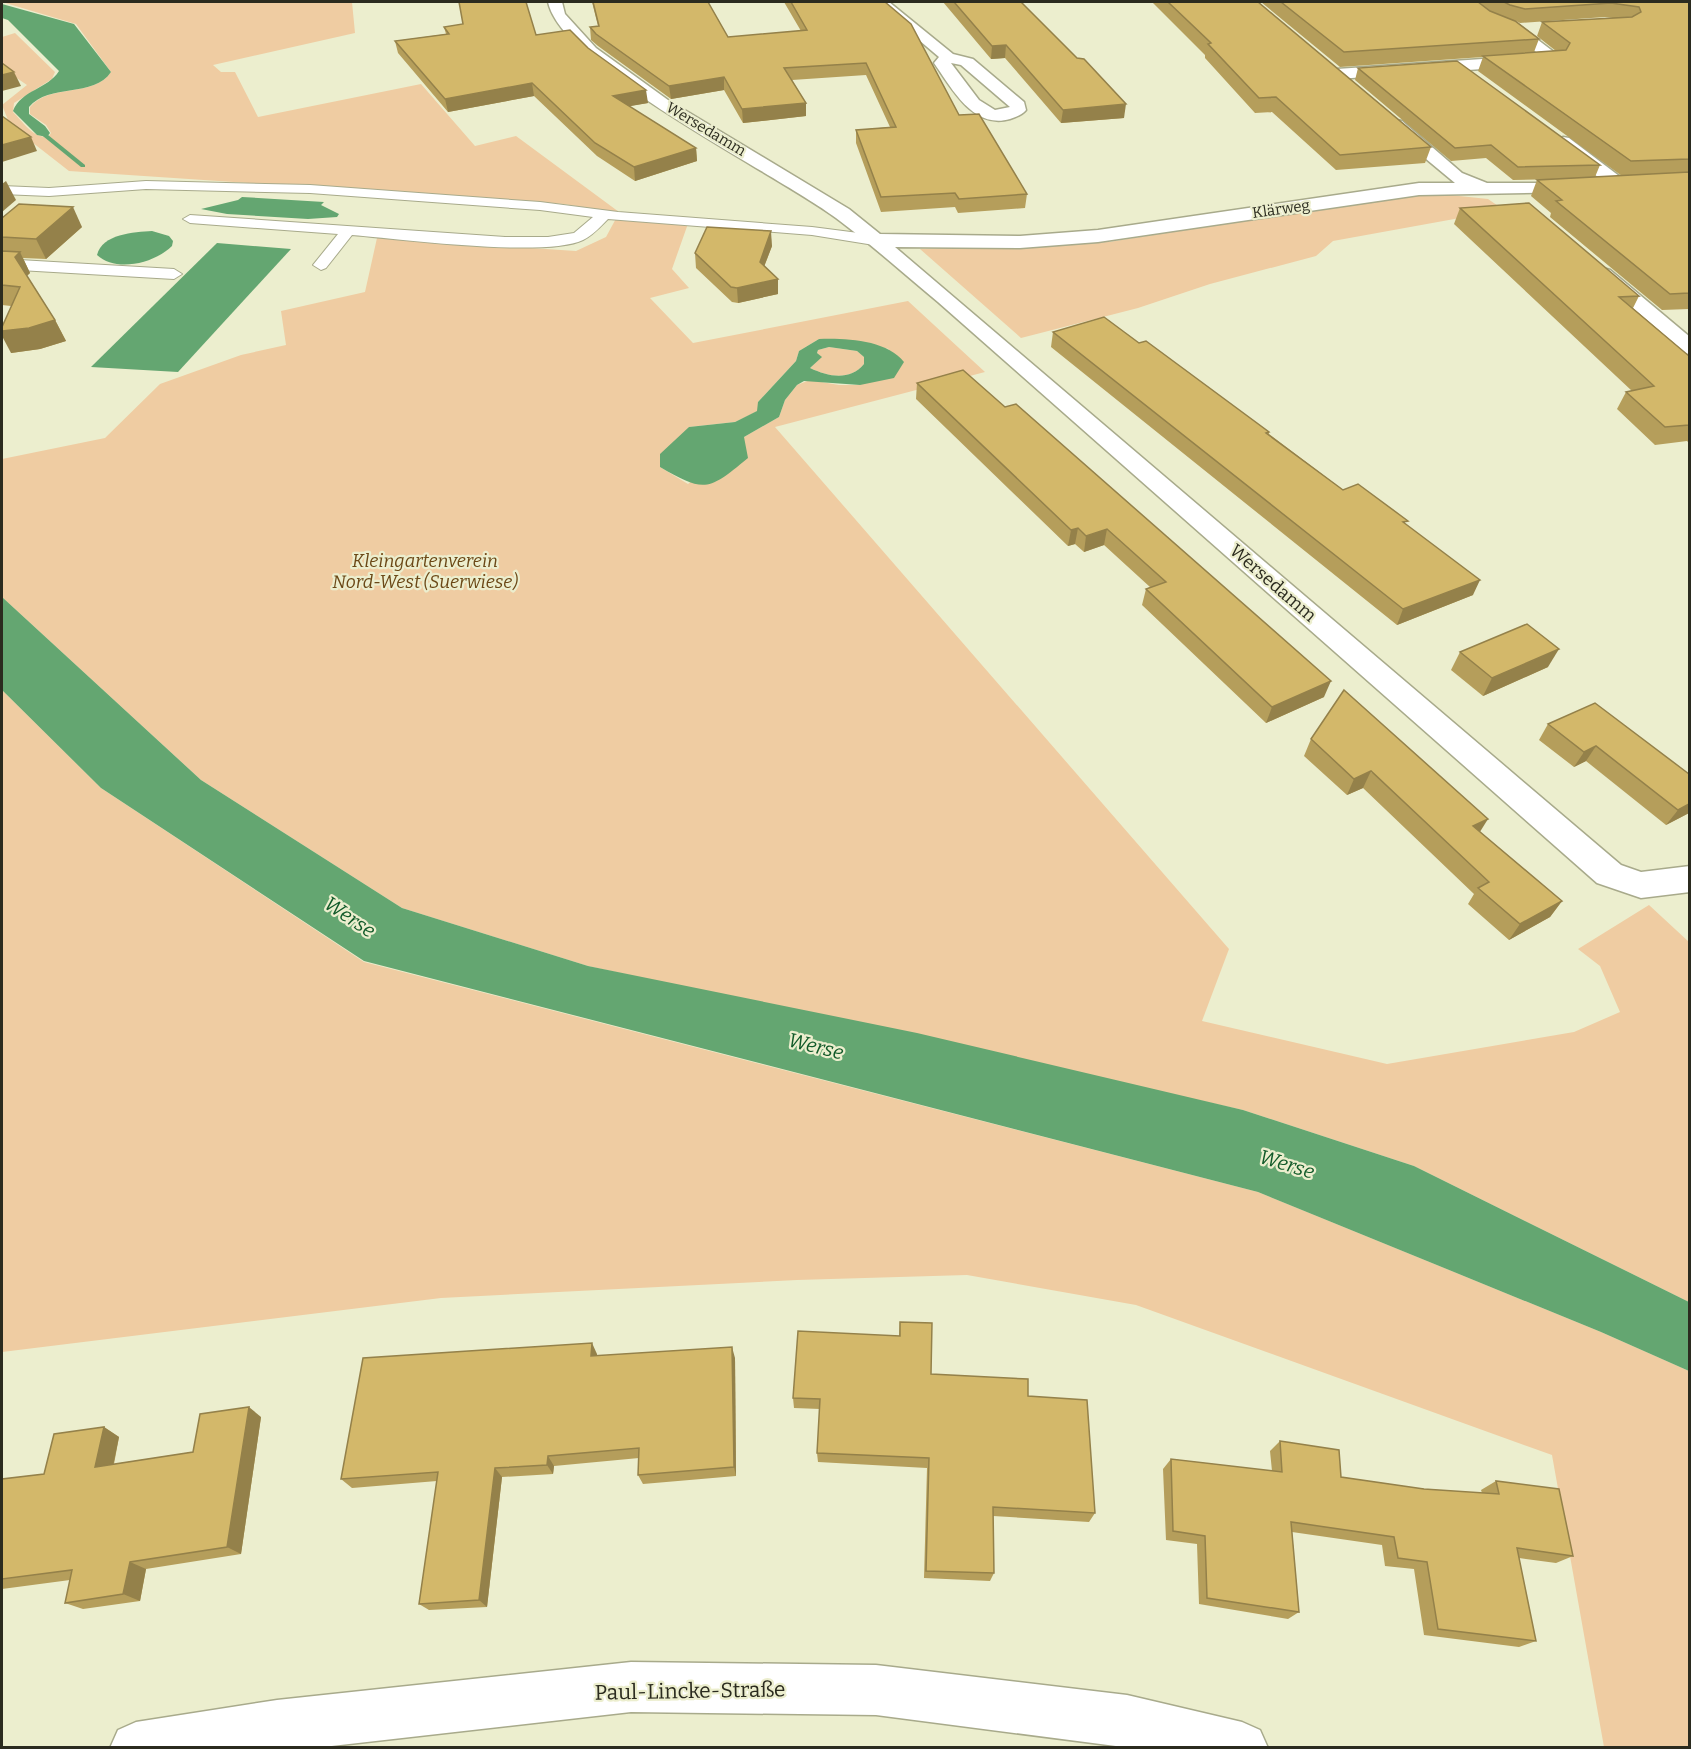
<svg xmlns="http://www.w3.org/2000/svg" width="1691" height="1749" font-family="Bitter,serif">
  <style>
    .green { fill: #efcca2; fill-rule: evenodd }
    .water { fill: #64a671; fill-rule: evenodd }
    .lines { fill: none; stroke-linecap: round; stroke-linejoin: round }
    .stream { fill: #64a671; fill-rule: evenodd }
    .service-casing { stroke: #a8aa8b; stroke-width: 2 }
    .minor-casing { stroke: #a8aa8b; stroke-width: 3 }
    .service { fill: #fff; fill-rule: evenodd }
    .minor { fill: #fff; fill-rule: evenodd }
    .wall { fill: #b59e5b; fill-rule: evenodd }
    .shaded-wall { fill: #94814a }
    .building { fill: #d3b86a; stroke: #94814a; stroke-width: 1.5 }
    .labels { text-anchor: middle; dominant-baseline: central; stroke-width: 4.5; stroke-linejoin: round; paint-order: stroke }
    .far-street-label { font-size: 15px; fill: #2b2b1f; stroke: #eceece }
    .park-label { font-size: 18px; font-style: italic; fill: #6b4816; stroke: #eceece }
    .street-label { font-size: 18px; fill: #2b2b1f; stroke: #eceece }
    .water-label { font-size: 20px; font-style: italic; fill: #115a29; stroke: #eceece }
    .near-street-label { font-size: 21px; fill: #2b2b1f; stroke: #eceece }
  </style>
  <rect width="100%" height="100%" fill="#eceece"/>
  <!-- green -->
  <g class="green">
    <path d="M2,2H352L355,33L213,65L221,72H235L258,117L421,84L475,146L516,136L619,212L690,218L672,269L689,288L650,298L693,343L908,301L985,372L775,427L1229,949L1202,1021L1387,1064L1574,1032L1620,1012L1600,966L1578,949L1649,905L1689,942V1302L1414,1166L1243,1110L588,966L402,908L201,780L2,597V459L105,438L160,384L241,355L286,345L281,311L365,292L377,238L576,251L606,237L619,213L564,204L69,171L10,125L2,105L27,85L2,68V37L15,33L55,72L52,79L14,103L13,112C23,122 33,138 48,137L51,133L46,125L30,114V107C50,83 94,98 111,72L76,24ZM819,339L848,340L889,349L860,385H839L810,380L797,385L785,400L779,417L744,437L688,484L660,467L689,427L735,422L758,411V402L796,361L799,351Z"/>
    <path d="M1421,192L1488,199L1504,210L1333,241L1316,256L1210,284L1138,308L1021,338L920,249L1109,242Z"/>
    <path d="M829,347L857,351L864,357V364C850,381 829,377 810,368L821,357L817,353L818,350Z"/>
    <path d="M2,690L101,788L364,962L1258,1192L1601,1332L1689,1371V1747H1604L1552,1455L1136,1305L967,1275L797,1280L441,1298L2,1352Z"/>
  </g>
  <!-- water -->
  <g class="water">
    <path d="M2,4L74,24L111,72C94,98 49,83 29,107V114L45,126L50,133L47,137L37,135L13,111C21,90 48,89 59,71L8,20L2,18Z"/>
    <path d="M242,197L324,202L321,205L339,214L337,217L308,219L227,214L201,209L238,200Z"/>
    <path d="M152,231L169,236L173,241L172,246C155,263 116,273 97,255C102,234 134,232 152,231Z"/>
    <path d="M217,243L291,249L178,372L91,367Z"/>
    <path d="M819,339C846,338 887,340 904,362L894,378L860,385L804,381L797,385L785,400L779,417L744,437L748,458C708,491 705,493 660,467V454L689,427L735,422L757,411L758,402L796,361L799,351ZM829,347L857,351L864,357V364C850,381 829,377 810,368L822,357L817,353L818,350Z"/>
    <path d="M2,597L201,780L402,908L588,966L917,1033L1243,1110L1414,1166L1689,1302V1371L1601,1332L1258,1192L364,961L101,788L2,690Z"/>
  </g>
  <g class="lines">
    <!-- stream -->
    <path class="stream" d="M33,126H37L85,165V167H81L33,128Z"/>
    <defs>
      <g id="service">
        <path d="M146,181L310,185L540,202L618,212L812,227L874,235L882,240L874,245L812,235L608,219C601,226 592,236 583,240C546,258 400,239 352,235L326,268L321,270L313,265L338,234L190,223L183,219L190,215L505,237H548L574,233L593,217L540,210L310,193L146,189L49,196L2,194V186L49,188Z"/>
        <path d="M2,259L174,269L182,274L174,279L2,269Z"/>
      </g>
      <g id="minor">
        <path d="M548,2H562L565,14L596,48L668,100L849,209L880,234L1020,236L1098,230L1419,183H1455L1390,129L1388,125L1396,120L1402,121L1462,173L1487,183H1585L1588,187L1579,192L1419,195L1098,242L1020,248L895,247L1621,865L1641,872L1690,866V892L1641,898L1597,883L938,302C904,274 871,244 836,218C776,173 563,70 548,2Z"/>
        <path d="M874,2H889L953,54L973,59L1024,102L1026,110C1022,115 1016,117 1010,119C973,130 951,87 934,63L939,57ZM951,63L961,65L1010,107L995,110L979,100Z"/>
        <path d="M1461,2H1476L1497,17L1521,27L1563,59L1555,64L1337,79L1329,74L1337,69L1540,55L1511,33L1487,23Z"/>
        <path d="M1563,137L1569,138L1627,182L1630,186L1627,190H1615L1557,146L1554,142Z"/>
        <path d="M1603,268L1610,270L1690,337V354L1682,353L1596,278L1593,274L1596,270Z"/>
        <path d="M631,1662L876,1665L1127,1695L1242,1722L1260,1730L1268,1748H1131L876,1715L631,1712L314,1748H110L118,1730L136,1722L277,1700Z"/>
      </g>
    </defs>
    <!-- service casing -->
    <use href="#service" class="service-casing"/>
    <!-- minor casing -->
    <use href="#minor" class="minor-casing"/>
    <!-- service -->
    <use href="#service" class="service"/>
    <!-- minor -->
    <use href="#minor" class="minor"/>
  </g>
  <!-- wall -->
  <g class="wall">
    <path d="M592,2H708L728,37L801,31L784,2H885L959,115L1027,194L1025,208L958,213L955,207L881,212L856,143V130L890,127L866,75L792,80L806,103V116L743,123L724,90L671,99L598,46L591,40L590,27L598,26Z"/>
    <path d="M943,2H1021L1077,58L1124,118L1061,123L1005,58L991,59Z"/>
    <path d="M1152,2H1258L1431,147L1425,163L1336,170L1272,112L1255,113L1205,58V55Z"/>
    <path d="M1261,2H1689V309L1662,310L1550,217L1551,213L1531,196L1537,180L1559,179L1513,180L1486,158L1451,161L1355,80L1358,68L1600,165L1595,177L1622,176L1478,71L1483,57L1340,67ZM1605,17L1613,18L1542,22L1537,36L1556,51L1534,52L1539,39L1516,21L1520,23Z"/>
    <path d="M444,27L536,35L588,48L648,103L629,106L696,148L697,161L635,181L597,156L534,96L448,112L398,53L395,41L446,34Z"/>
    <path d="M1460,208L1639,296L1633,308L1689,356V443L1687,441L1655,445L1617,409L1626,392L1632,391L1454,224Z"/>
    <path d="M2,214L3,217L82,227L46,259L23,258L30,273L27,276L55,320L66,341L40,349L11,353V306L2,305Z"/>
    <path d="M772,246L764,267L778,279V294L738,303L732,302L696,268L695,253Z"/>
    <path d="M1053,332L1139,343L1269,432V434L1343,490L1406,525L1473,595L1397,625L1051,347Z"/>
    <path d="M963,370L1324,697L1266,723L1142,605L1146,589L1150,587L1104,545L1084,552L1075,544L1068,546L916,399L917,383Z"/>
    <path d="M1460,652L1548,667L1483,696L1451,670Z"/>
    <path d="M1548,724L1689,774V813L1666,825L1586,761L1574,767L1539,740Z"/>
    <path d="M1311,739L1480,832L1562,901L1550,917L1509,940L1468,904L1474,894L1363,788L1347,795L1304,756Z"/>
    <path d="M900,1322L931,1374L1028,1396L1095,1513L1089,1522L993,1516L994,1573L990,1581L924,1578L927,1468L818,1462L817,1453L820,1409L794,1408L793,1398L899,1336Z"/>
    <path d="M597,1354V1355L735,1358L736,1476L643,1484L638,1475L639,1458L554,1466L553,1474L502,1477L487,1607L429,1610L419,1604L437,1481L352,1488L341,1479Z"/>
    <path d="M261,1417L241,1554L146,1569L140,1601L83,1609L65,1603L70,1580L2,1589V1479L44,1474L104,1427L119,1437L114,1464L193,1452Z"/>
    <path d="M1280,1441L1341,1477L1424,1489L1482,1493L1481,1490L1496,1481L1573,1556L1556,1563L1519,1558L1536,1641L1519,1647L1424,1635L1414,1569L1385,1566L1382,1545L1292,1532L1299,1612L1288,1619L1199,1604L1197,1544L1166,1540L1163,1469L1171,1459L1272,1471L1270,1451Z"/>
  </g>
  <!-- shaded-wall -->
  <g class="shaded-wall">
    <path d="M1006,45L1005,58L991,59L992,46Z"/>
    <path d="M14,72L21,86L2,91V75Z"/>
    <path d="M724,77V90L671,99L669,86Z"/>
    <path d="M532,83L534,96L448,112L445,99Z"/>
    <path d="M646,90L648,103L614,109L613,96Z"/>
    <path d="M806,103V116L743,123L742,109Z"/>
    <path d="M1126,104L1124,118L1061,123L1063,110Z"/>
    <path d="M31,137L37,151L2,162V145Z"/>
    <path d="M696,148L697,161L635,181L634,167Z"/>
    <path d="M6,181L16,200L2,212V184Z"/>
    <path d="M73,207L82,227L46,259L36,239Z"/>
    <path d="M771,231L772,246L760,277V262Z"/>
    <path d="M20,252L30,273L25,277L15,257Z"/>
    <path d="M778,279V294L738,303L737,288Z"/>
    <path d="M55,320L66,341L40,349L11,353L2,336V331Z"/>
    <path d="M1078,528L1075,544L1068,546L1071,530Z"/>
    <path d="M1107,529L1104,545L1084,552L1086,536Z"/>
    <path d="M1480,580L1473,595L1397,625L1403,609Z"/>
    <path d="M1559,649L1548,667L1483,696L1492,678Z"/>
    <path d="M1331,681L1324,697L1266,723L1272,707Z"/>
    <path d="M1596,746L1586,761L1574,767L1584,752Z"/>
    <path d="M1371,771L1363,788L1347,795L1354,779Z"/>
    <path d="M1689,804V813L1666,825L1678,810Z"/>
    <path d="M1488,819L1478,835L1473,826Z"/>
    <path d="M1562,901L1550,917L1509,940L1520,924Z"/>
    <path d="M592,1343L597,1354L596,1367L591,1356Z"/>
    <path d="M732,1347L735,1358L736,1476L734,1467Z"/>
    <path d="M249,1407L261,1417L241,1554L227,1547Z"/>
    <path d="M104,1427L119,1437L111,1476L95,1467Z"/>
    <path d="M548,1456L554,1466L553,1474L547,1465Z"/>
    <path d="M495,1468L502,1477L487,1607L479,1600Z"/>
    <path d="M130,1562L146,1569L140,1601L123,1594Z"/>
  </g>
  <!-- building -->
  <g class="building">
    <path d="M459,2H526L536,35L570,30L588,48L646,90L613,96L696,148L634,167L595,143L532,83L445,99L395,41L449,34L444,27L463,24Z"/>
    <path d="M593,2H708L728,37L807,30L791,2H885L911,24L959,115L979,114L1027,194L959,199L955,193L881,197L856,130L896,127L866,63L784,68L806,103L742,109L724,77L669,86L596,34L590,27L599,26Z"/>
    <path d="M954,2H1021L1077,58L1084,59L1126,104L1063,110L1006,45L992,46Z"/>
    <path d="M1168,2H1258L1431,147L1340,155L1276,97L1259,98L1208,44L1211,43Z"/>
    <path d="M1281,2H1478L1490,11L1515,21L1539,39L1344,52Z"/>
    <path d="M1504,2H1689V159L1631,161L1483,56L1566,50L1570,43L1542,22L1632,17L1641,12L1639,7L1611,3L1525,9L1510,5Z"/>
    <path d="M1457,61L1600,165L1518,167L1491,145L1455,148L1358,68Z"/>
    <path d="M2,63L14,72L2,75Z"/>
    <path d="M2,116L31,137L2,145Z"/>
    <path d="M1689,172V293L1670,294L1556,201L1562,200L1537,180Z"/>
    <path d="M1529,203L1639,296L1619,297L1689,356V425L1665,427L1626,392L1654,386L1460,208Z"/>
    <path d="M19,204L73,207L36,239L2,237V218Z"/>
    <path d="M707,227L771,231L760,262L778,279L737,288L731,287L695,253Z"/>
    <path d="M2,251L20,252L15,257L55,320L29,328L2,331V327L20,287L2,285Z"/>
    <path d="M1104,317L1139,343L1146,341L1269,432L1266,433L1343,490L1358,484L1408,521L1403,522L1480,580L1403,609L1053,332Z"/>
    <path d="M963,370L1005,407L1016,404L1331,681L1272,707L1146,589L1166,582L1107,529L1086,536L1078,528L1071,530L917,383Z"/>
    <path d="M1527,624L1559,649L1492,678L1460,652Z"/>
    <path d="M1344,690L1488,819L1473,826L1562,901L1520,924L1478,888L1489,882L1371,771L1354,779L1311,739Z"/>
    <path d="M1595,703L1689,774V804L1678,810L1596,746L1584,752L1548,724Z"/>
    <path d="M900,1322L932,1323L931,1374L1028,1379V1396L1087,1400L1095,1513L993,1507L994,1573L926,1571L929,1458L817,1453L820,1399L793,1398L798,1331L900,1336Z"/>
    <path d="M592,1343L591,1356L732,1347L734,1467L638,1475L639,1448L548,1456L547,1465L495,1468L479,1600L419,1604L438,1472L341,1479L363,1358Z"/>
    <path d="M249,1407L227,1547L130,1562L123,1594L65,1603L72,1570L2,1579V1479L44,1474L54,1434L104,1427L95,1467L193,1452L200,1414Z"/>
    <path d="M1280,1441L1339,1450L1341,1477L1424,1489L1499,1494L1496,1481L1559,1489L1573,1556L1517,1548L1536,1641L1438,1629L1427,1562L1398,1558L1394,1537L1291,1522L1299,1612L1207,1598L1205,1536L1173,1531L1171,1459L1282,1472Z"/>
  </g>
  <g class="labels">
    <!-- far-street labels -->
    <g class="far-street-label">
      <text transform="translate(706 129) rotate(31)">Wersedamm</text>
      <text transform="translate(1281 209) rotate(-8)">Klärweg</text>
    </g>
    <!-- park labels -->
    <g class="park-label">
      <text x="425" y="561">Kleingartenverein<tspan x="425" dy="21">Nord-West (Suerwiese)</tspan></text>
    </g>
    <!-- street labels -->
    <g class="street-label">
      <text transform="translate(1273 583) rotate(41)">Wersedamm</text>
    </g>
    <!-- water labels -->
    <g class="water-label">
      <text transform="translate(350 917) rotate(34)">Werse</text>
      <text transform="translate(816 1046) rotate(14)">Werse</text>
      <text transform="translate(1287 1164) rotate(17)">Werse</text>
    </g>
    <!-- near-street labels -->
    <g class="near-street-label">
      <text transform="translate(690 1691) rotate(-1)">Paul-Lincke-Straße</text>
    </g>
  </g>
  <!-- border -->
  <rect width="1691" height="1749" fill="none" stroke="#2b2b1f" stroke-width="6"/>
</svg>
